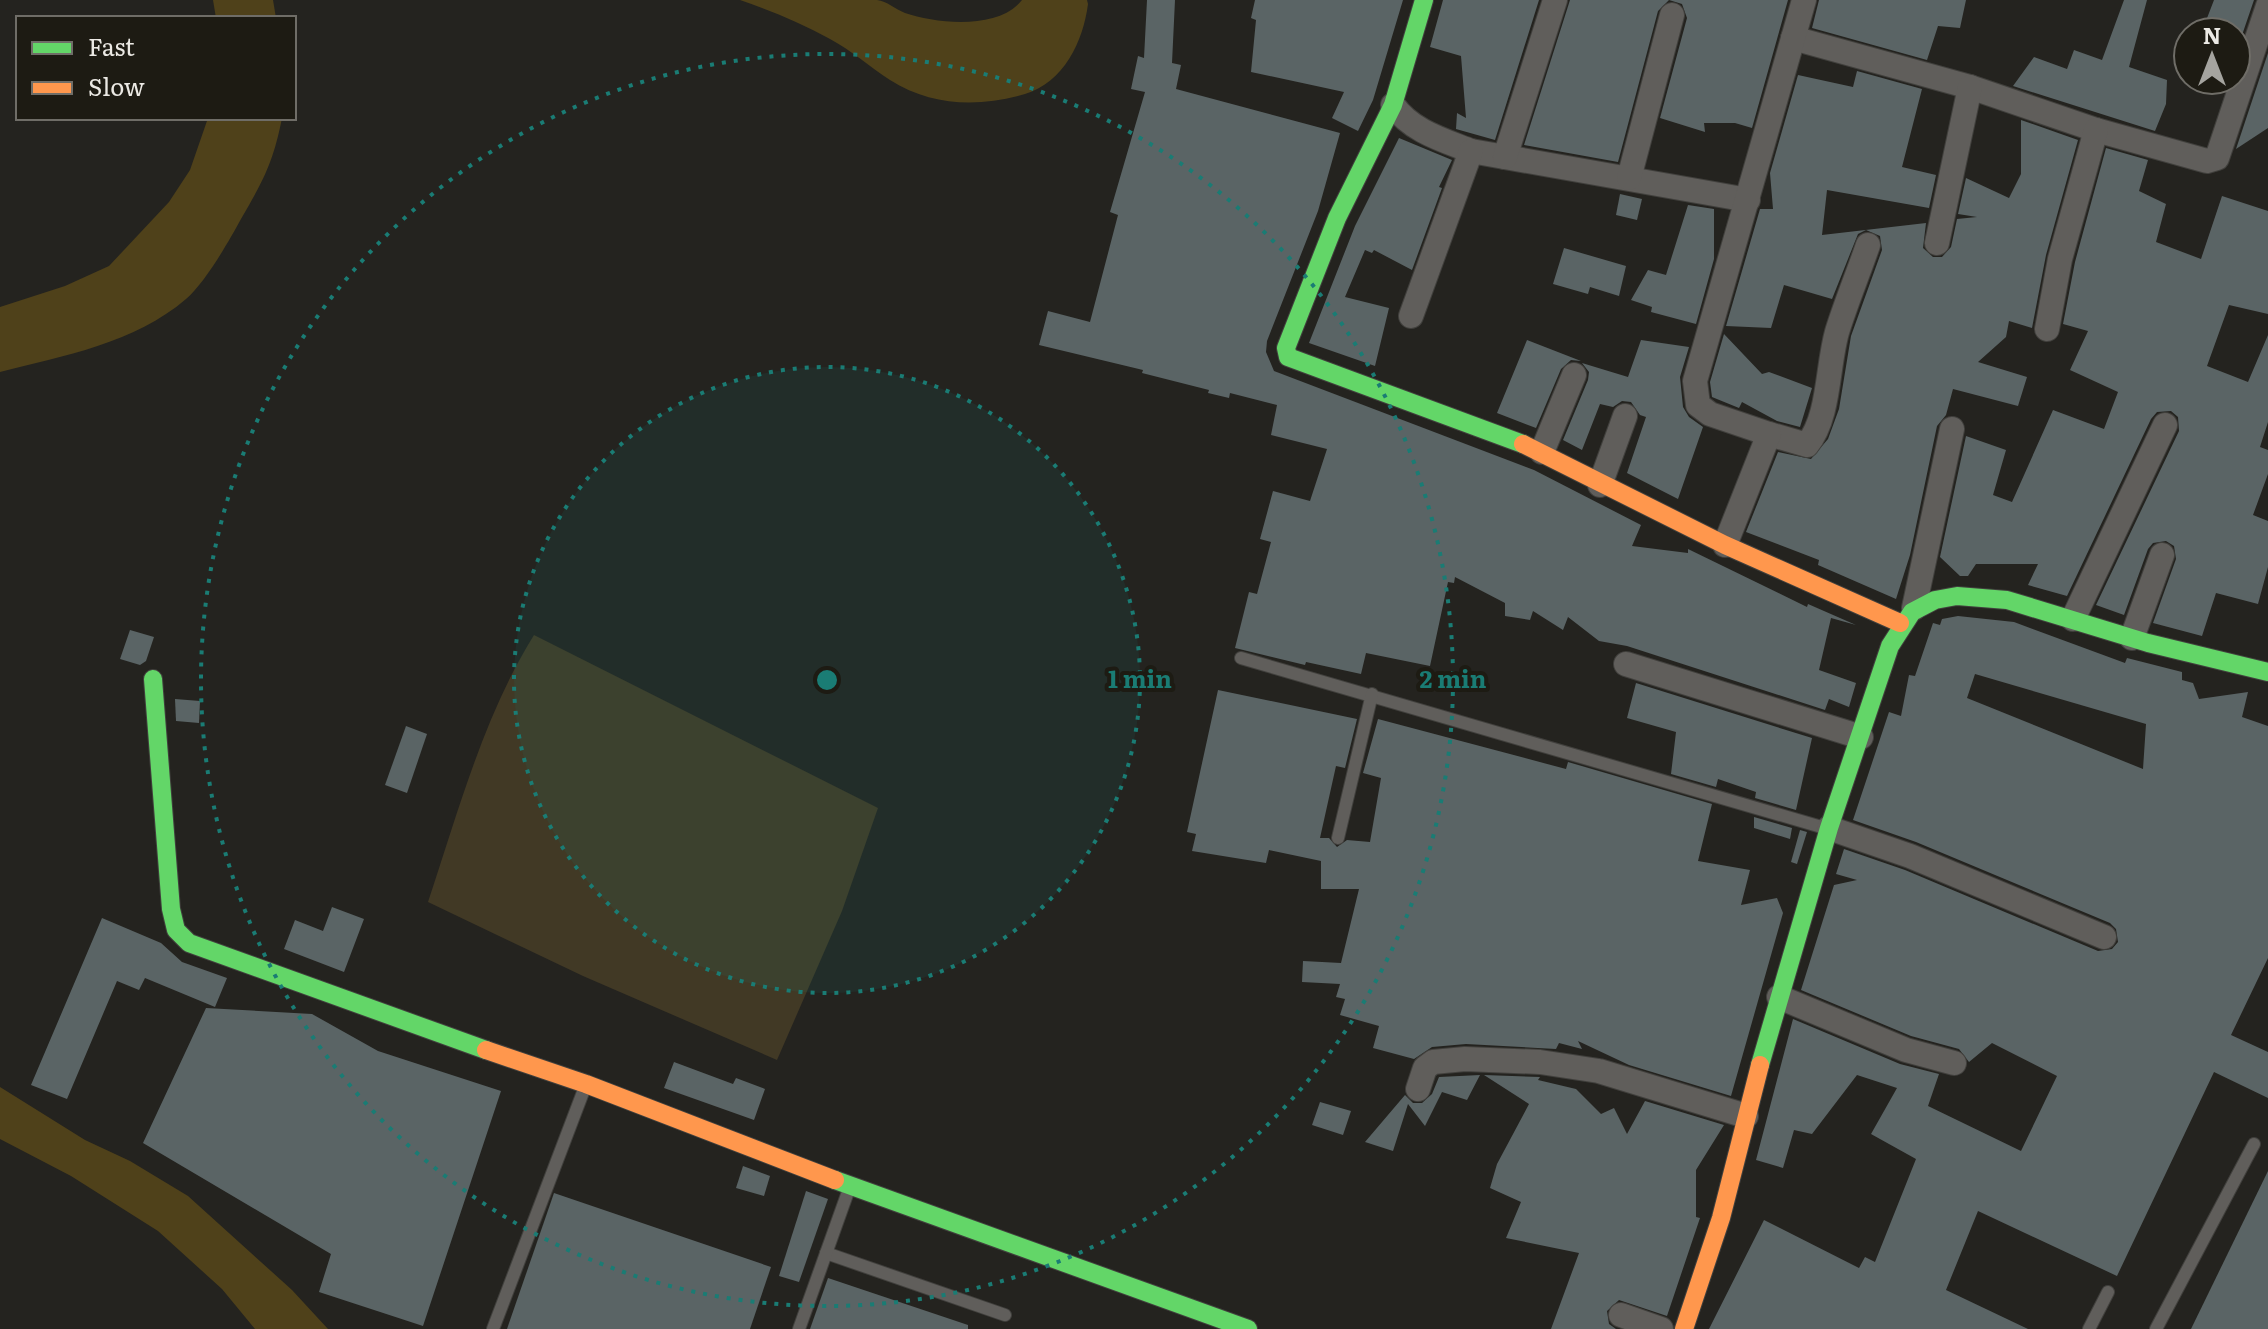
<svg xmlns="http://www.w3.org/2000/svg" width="2268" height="1329" font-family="Literata,serif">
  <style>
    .green { fill: #413925 }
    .water { fill: #4f411a }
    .building { fill: #5a6465; fill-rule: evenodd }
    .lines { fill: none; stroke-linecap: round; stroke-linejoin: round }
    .lane-casing { stroke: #41403d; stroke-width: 14 }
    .street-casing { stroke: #41403d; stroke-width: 26 }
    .fast-casing { stroke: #41403d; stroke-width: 20 }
    .slow-casing { stroke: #41403d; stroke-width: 20 }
    .lane { stroke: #605e5b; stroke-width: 12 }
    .street { stroke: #605e5b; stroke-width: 24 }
    .fast { stroke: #63d668; stroke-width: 18 }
    .slow { stroke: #ff974d; stroke-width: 18 }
    .ring { fill: none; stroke: #1a7c74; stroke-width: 4; stroke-dasharray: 4 8 }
    .centre { fill: #1a7c74; stroke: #1d1b13; stroke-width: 4 }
    .ring-label { font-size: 24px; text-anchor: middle; font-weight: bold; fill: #1a7c74; stroke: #1d1b13; stroke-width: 8; stroke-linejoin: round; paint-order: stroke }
  </style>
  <rect width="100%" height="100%" fill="#24231f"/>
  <!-- green -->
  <path class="green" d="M534,635L878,808L842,911L777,1060L583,976L428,902C458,812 484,715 534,635Z"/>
  <!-- water -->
  <g class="water">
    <path d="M213,0H273L276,18H216Z"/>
    <path d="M740,0C785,0 832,0 877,0C887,1 895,9 905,13C937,24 999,30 1022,0H1087L1088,4C1083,42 1064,82 1025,94C981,107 932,107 890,80C870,67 851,50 830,39C801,23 771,11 740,0Z"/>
    <path d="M208,118H282C273,163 264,179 241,219C229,241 205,283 186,299C135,343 63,356 0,372V307L65,286L109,266L169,202L190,170Z"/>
    <path d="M0,1087L85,1140L130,1161L188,1196L292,1290L328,1329H255L222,1289L158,1231L71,1176L0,1139Z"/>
  </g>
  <!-- building -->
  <g class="building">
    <path d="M1147,0H1175L1172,63L1181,65L1176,89L1340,133L1318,211L1267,341L1266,352L1274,371L1534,470L1641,525L1632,546L1688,553V549L1807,607L1808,604L1856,625L1831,618L1819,670L1856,683L1849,707L1829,699L1825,710L1627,646L1599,641L1568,617L1563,630L1533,611L1530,620L1505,616V603L1455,577L1454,583L1448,582L1430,666L1366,653L1361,674L1306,662L1305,665L1235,648L1249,592L1257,594L1271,542L1260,539L1273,491L1310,501L1327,449L1271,435L1277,405L1230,393L1229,398L1208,393L1209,390L1142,373L1143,370L1039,345L1048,311L1090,322L1118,215L1110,212L1145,92L1131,89L1138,56L1144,58Z"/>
    <path d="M1255,0H1403L1373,100L1358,131L1332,118L1344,92L1251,72L1256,20L1251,18Z"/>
    <path d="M1443,0H1539L1495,140L1456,129L1457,113L1466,118L1461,56L1430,47Z"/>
    <path d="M1570,0H1788L1752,128L1735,123H1704L1705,132L1660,118L1687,18L1682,4L1669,0L1658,11L1618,162L1524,145Z"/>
    <path d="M1819,0H1966L1960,28L1938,26L1927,60L1812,28Z"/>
    <path d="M2124,0H2147L2129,67L2167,80L2166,104L2155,131L2013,86L2034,57L2067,69L2074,50L2102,60Z"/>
    <path d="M2214,0H2254L2240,41L2236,40V32H2218L2204,26Z"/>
    <path d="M2268,53V128L2236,149Z"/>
    <path d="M1857,71L1922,89L1902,167L1936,175L1929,208L1827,190L1822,235L1926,223L1923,248L1933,257H1942L1951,247L1957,219L1977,217L1958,214L1966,178L2009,198L2021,174V120L2078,140L2046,255L2032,328L2009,321L2006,337L1978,362L2027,377L2018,406L1953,389L1946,415L1937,426L1910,555L1896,599L1818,565L1819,560L1746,532L1778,452L1811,459L1828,439L1839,409L1851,336L1882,250L1880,236L1866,230L1858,234L1832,299L1784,285L1771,328L1726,326L1760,209H1773L1770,173L1798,75L1853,87Z"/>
    <path d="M1399,138L1452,160L1439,187L1442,188L1412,270L1374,250L1372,253L1365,250L1345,297L1389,308L1375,366L1309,343L1355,226Z"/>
    <path d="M2106,148L2148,160L2139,191L2166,204L2156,242L2201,259L2222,196L2268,211V314L2229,305L2207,366L2248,382L2268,335V422L2260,447L2268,450V474L2253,515L2268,521V567L2258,604L2216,593L2202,636L2153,623L2176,559L2174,546L2166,541L2153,543L2148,549L2124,615L2096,605L2179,431L2178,417L2171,411L2157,412L2151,419L2067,596L2028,585L2038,564H1976L1968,576H1960L1940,557L1966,436L2006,450L1993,495L2012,502L2053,410L2104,429L2118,392L2070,370L2088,331L2063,324L2075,262Z"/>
    <path d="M1620,194L1642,199L1637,220L1616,215Z"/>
    <path d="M1688,205L1714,209V259L1696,324L1651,312L1652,307L1631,300L1648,270L1666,275Z"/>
    <path d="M1564,248L1626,266L1619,296L1590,287L1588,294L1553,284Z"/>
    <path d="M1724,334L1762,374L1769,372L1812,388L1800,427L1777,421L1742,402L1739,408L1712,397L1710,382Z"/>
    <path d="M1527,340L1581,361L1571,360L1561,369L1536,428L1497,413Z"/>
    <path d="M1641,340L1689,347L1680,377L1683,407L1689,417L1703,427L1678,499L1627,473L1646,417L1640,415L1631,402L1622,401L1613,407L1600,404L1582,450L1563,440L1588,380L1589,372L1582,363L1628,377Z"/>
    <path d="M1958,616L2014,622L2125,663L2127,658L2182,672V680L2193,683L2199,699L2248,692L2242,717L2268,726V958L2231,1035L2268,1052V1098L2214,1072L2117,1276L1978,1211L1946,1290L2028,1329H1709L1764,1220L1859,1268L1865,1257L1875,1262L1916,1159L1871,1134L1897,1088L1857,1075L1812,1134L1794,1130L1783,1168L1756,1160L1793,1019L1900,1064L1939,1074L1928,1106L2021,1151L2057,1076L1992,1043L1969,1062L1959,1049L1911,1036L1801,990L1834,885L1857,880L1836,874L1844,849L1905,870L2098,951L2112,949L2118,942L2116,929L2110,923L1916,842L1853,820L1889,712L1901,716L1909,675L1915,676L1933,623L1940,625L1942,619ZM1975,674L2146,724L2143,769L1967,698Z"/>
    <path d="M130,630L154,637L146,661L140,665L120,659Z"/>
    <path d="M1636,683L1812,738L1796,810L1755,798L1756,792L1718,779L1716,787L1671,774L1676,732L1627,718Z"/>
    <path d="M1218,690L1357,719L1345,768L1336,766L1320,838H1329L1337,847L1347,840L1370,842L1381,778L1363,773L1378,719L1566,769L1568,762L1712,804L1698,861L1750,870L1741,905L1777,898L1783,913L1731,1096L1629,1065L1578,1041L1582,1049L1559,1043L1556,1049L1466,1044L1432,1047L1414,1059L1373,1048L1379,1026L1340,1015L1345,999L1336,997L1340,984L1302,982L1303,961L1341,963L1359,889H1321V861L1269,850L1266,863L1192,851L1196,834L1187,832Z"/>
    <path d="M175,699L200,701L199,723L176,721Z"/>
    <path d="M406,726L427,734L407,793L385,785Z"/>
    <path d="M1754,817L1792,828L1790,839L1754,828Z"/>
    <path d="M1800,830L1807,832L1797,864L1791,862Z"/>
    <path d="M332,907L364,919L344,972L284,949L295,920L323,931Z"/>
    <path d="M102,918L161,943L182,962L227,978L215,1007L145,978L139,990L117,981L67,1099L31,1085Z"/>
    <path d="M206,1008L312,1014L378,1051L501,1091L423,1326L319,1292L331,1254L143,1143Z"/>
    <path d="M674,1062L733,1084L736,1078L765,1089L754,1120L664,1088Z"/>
    <path d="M1480,1075L1467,1100L1442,1092L1425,1126L1408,1104L1393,1151L1365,1142L1405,1095L1413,1103H1422L1432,1094L1439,1077Z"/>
    <path d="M1484,1075L1540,1077L1538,1080L1576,1089L1601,1114L1614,1108L1627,1134L1645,1101L1724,1125L1696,1170V1217L1700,1218L1667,1316L1619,1300L1607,1311L1609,1324L1616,1329H1551L1579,1253L1506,1238L1521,1202L1490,1188L1497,1164L1529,1104Z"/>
    <path d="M1320,1102L1351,1111L1343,1135L1312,1125Z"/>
    <path d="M743,1166L770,1176L764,1196L736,1188Z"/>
    <path d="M2268,1171V1329H2191Z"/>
    <path d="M806,1191L828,1199L799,1282L779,1276Z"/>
    <path d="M554,1193L771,1267L750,1329H507Z"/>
    <path d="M828,1278L968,1325V1329H810Z"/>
  </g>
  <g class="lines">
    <defs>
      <g id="lane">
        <path d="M1241,658L1825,828"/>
        <path d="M1338,838L1372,694"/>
        <path d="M826,1253L1005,1315"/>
        <path d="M493,1329L585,1087"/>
        <path d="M799,1329L849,1189"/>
        <path d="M2089,1329L2108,1292"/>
        <path d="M2156,1329L2254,1144"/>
      </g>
      <g id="street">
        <path d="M1793,38L1970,87L2096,130L2207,161L2217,158L2268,6"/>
        <path d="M1393,105C1411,131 1443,140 1471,151L1748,200"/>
        <path d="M1505,157L1555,0"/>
        <path d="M1629,178L1672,15"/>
        <path d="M1937,243L1970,87"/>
        <path d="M1411,316L1471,151"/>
        <path d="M2047,329L2060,259L2096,130"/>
        <path d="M1769,434L1807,445C1830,416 1827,367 1837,332C1846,303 1858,274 1868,245"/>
        <path d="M1542,452L1574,375"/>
        <path d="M1600,485L1625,416"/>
        <path d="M1725,545L1769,434L1710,414L1698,405L1695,381L1804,0"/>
        <path d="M1914,608L1952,429"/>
        <path d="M2073,619L2165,425"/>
        <path d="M2132,638L2162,555"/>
        <path d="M1626,664L1861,737"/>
        <path d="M1829,828L1910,856L2104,937"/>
        <path d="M1779,997L1906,1050L1954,1063"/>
        <path d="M1418,1089L1425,1068L1433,1062L1465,1059L1540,1062L1599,1071L1746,1116"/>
        <path d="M1621,1315L1661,1329"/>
      </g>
      <g id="fast">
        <path d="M1424,0L1393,105L1337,218L1286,348L1288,357L1523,444"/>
        <path d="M153,679L171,909L176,930L189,943L486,1050"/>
        <path d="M1760,1065L1829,828L1890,646L1912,612L1935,600L1957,596L2007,600L2148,643L2268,672"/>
        <path d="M835,1180L1248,1329"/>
      </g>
      <g id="slow">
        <path d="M1523,444L1725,545L1900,623"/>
        <path d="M486,1050L586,1084L835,1180"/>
        <path d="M1684,1329L1721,1218L1760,1065"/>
      </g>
    </defs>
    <!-- lane casing -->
    <use href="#lane" class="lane-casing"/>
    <!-- street casing -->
    <use href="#street" class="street-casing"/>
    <!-- fast casing -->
    <use href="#fast" class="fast-casing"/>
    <!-- slow casing -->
    <use href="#slow" class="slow-casing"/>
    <!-- lane -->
    <use href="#lane" class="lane"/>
    <!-- street -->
    <use href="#street" class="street"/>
    <!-- fast -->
    <use href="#fast" class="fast"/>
    <!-- slow -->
    <use href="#slow" class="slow"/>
  </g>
  <!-- distance rings -->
  <circle cx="827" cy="680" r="313" fill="#1a7c74" fill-opacity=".12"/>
  <g class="ring">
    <circle cx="827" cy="680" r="313"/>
    <circle cx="827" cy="680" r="626"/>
  </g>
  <circle cx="827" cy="680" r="12" class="centre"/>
  <g class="ring-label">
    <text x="1140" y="688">1 min</text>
    <text x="1453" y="688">2 min</text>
  </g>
  <!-- legend -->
  <rect x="16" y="16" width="280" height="104" fill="#1d1b13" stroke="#6f6d67" stroke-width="2"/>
  <rect x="32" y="42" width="40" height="12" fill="#63d668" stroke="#6f6d67" stroke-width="2"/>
  <text x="88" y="56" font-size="24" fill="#ebe9e4">Fast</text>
  <rect x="32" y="82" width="40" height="12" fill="#ff974d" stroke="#6f6d67" stroke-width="2"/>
  <text x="88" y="96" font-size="24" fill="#ebe9e4">Slow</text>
  <!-- north arrow -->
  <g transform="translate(2212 56)"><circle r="38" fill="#1d1b13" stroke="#6f6d67" stroke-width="2"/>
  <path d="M0-6L14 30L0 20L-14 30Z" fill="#a5a49f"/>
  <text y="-12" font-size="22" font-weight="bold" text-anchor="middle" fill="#ebe9e4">N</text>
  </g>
</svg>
